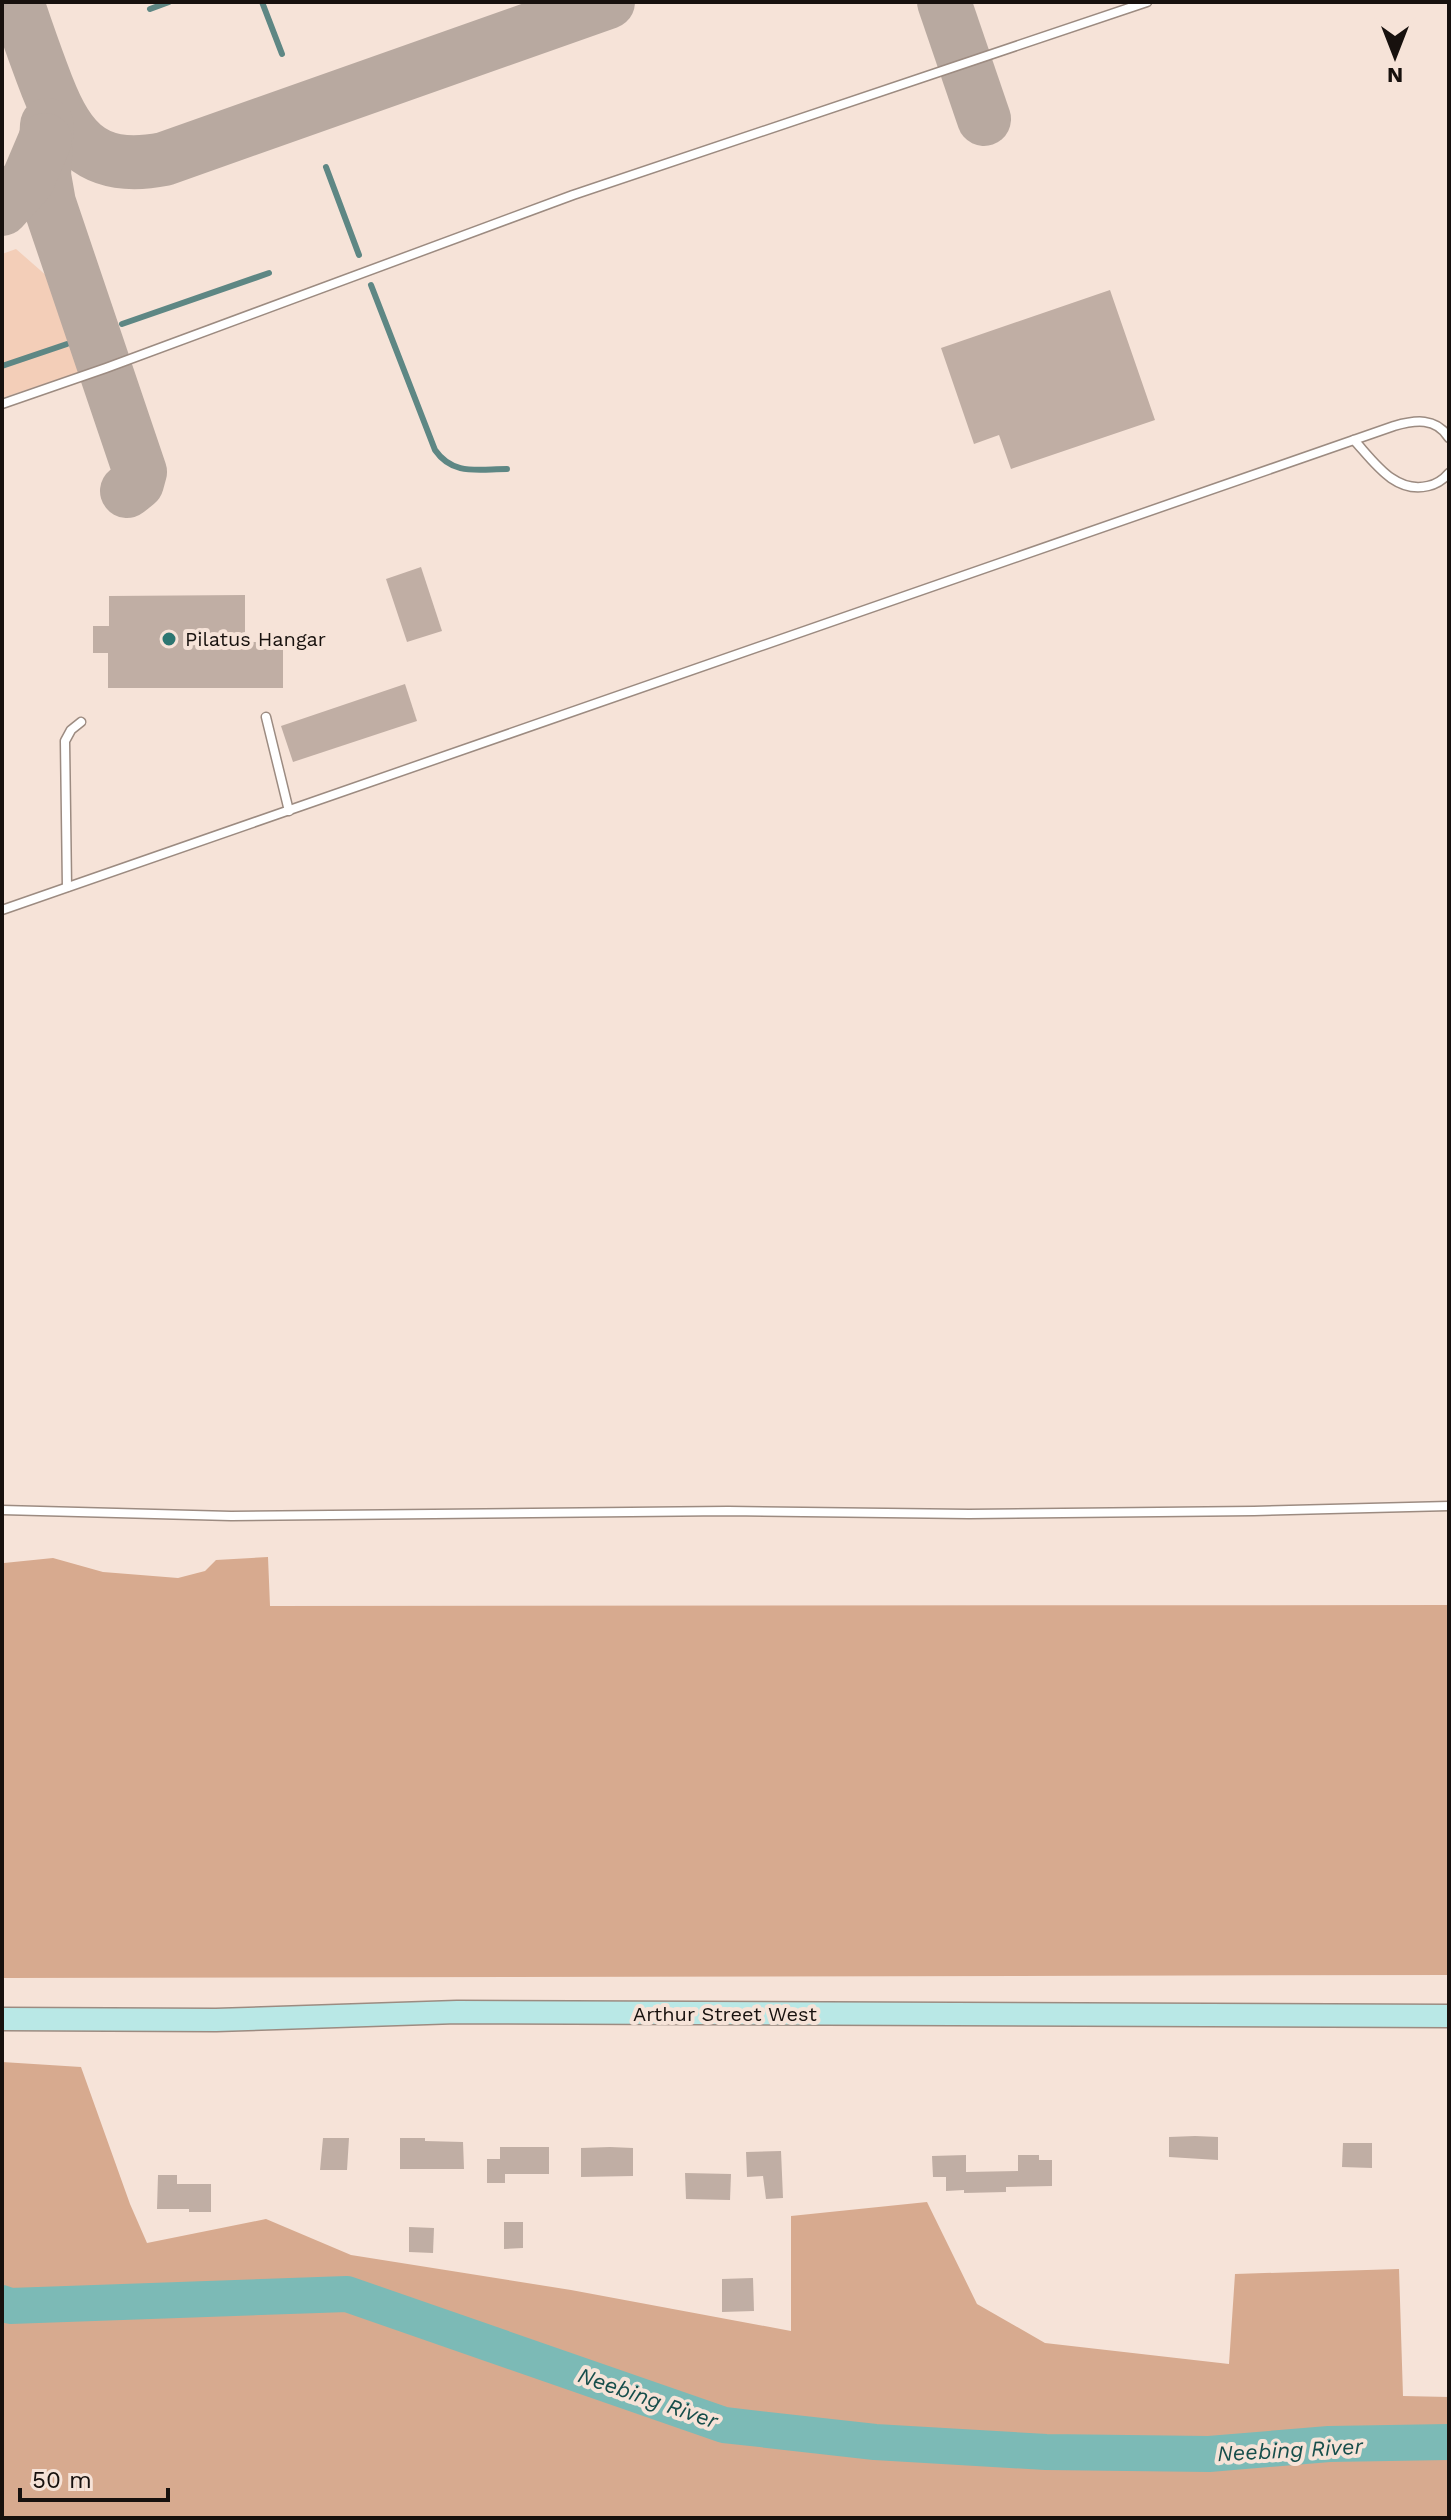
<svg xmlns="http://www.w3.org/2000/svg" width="1451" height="2520" font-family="'Work Sans',sans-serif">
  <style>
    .green { fill: #f3ceb8 }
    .forest { fill: #d7aa8f }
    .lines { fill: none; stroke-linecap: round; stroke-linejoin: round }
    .stream { stroke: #5e8784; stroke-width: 6 }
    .river { stroke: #7cbab6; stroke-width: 36 }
    .taxiway { stroke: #b8a9a0; stroke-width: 54 }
    .building { fill: #c0aea4 }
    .service-casing { stroke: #9c8b81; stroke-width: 11 }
    .secondary-casing { stroke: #9c8b81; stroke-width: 25 }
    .service { stroke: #fff; stroke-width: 8 }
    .secondary { stroke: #b9e8e6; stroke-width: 22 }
    .poi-dot { fill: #2d7671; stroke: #f6e3d8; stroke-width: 3 }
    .labels { text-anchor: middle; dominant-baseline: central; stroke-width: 8; stroke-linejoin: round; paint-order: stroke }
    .poi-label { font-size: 20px; fill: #17110e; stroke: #f6e3d8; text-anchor: start }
    .street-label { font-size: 20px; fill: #17110e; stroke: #f6e3d8 }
    .water-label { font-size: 22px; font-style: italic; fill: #174e4b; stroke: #f6e3d8 }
  </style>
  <rect width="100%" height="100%" fill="#f6e3d8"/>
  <!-- green -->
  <path class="green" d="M16,249L56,284L85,370L2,398V254Z"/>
  <!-- forest -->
  <g class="forest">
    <path d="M268,1557L270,1606L1449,1605V1975L2,1978V1577L4,1563L53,1558L103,1572L178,1578L205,1571L216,1560Z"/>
    <path d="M2,2062L81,2067L130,2204L147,2243L266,2219L351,2255L571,2290L791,2331V2216L927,2202L977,2304L1045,2343L1229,2364L1235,2274L1399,2269L1403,2396L1449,2397V2518H2Z"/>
  </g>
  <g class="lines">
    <!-- stream -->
    <g class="stream">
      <path d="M262,2L282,54"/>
      <path d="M150,9L169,2"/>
      <path d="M326,167L359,255"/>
      <path d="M371,285L435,450C453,476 478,469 507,469"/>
      <path d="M122,324L269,273"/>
      <path d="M2,366L67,344"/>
    </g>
    <!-- river -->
    <path class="river" d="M2,2303L10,2306L347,2294L724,2425L875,2442L1046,2452L1209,2454L1329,2444L1449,2442"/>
    <!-- taxiway -->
    <g class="taxiway">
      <path d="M17,2C25,26 33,49 42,73C65,136 88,174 164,159L608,2"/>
      <path d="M944,2L984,119"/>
      <path d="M47,125L44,175L49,203L140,472L137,483L127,491"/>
      <path d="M2,209L28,180L45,140"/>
    </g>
  </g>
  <!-- building -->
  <g class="building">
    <path d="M1110,290L1155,420L1011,469L999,435L974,444L941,348Z"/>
    <path d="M421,567L442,631L407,642L386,579Z"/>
    <path d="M245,595V642H283V688H108V653H93V626H109V596Z"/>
    <path d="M405,684L417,721L293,762L281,726Z"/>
    <path d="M1195,2136L1218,2137V2160L1169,2157V2137Z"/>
    <path d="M323,2138H349L347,2170H320Z"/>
    <path d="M400,2138H425V2141L463,2142L464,2169H400Z"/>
    <path d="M1343,2143H1372V2168L1342,2167Z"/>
    <path d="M500,2147H549V2174H505V2183H487V2159H500Z"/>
    <path d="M610,2147L633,2148V2176L581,2177V2148Z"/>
    <path d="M781,2151L783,2198L766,2199L763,2176L747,2177L746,2152Z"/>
    <path d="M966,2155V2172L1018,2171V2155H1039V2160H1052V2186L1006,2187V2192L964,2193V2190L946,2191V2177H933L932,2156Z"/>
    <path d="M685,2173L731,2174L730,2200L686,2199Z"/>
    <path d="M158,2175H177V2184H211V2212H189V2209H157Z"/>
    <path d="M504,2222H523V2248L504,2249Z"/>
    <path d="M409,2227L434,2228L433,2253L409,2252Z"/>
    <path d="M753,2278L754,2311L722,2312V2279Z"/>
  </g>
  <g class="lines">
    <defs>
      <g id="service">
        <path d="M2,404L106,368L573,195L1147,2"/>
        <path d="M1354,440C1374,462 1395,494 1428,486C1437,484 1443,480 1449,473"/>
        <path d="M266,717L289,811"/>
        <path d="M67,887L65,741L71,730L81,722"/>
        <path d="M2,910L1394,426C1415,420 1436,417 1449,438"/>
        <path d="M2,1510L231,1516L728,1511L969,1514L1254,1511L1449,1506"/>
      </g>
      <path id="secondary" d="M2,2019L216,2020L457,2012L1449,2016"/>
    </defs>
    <!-- service casing -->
    <use href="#service" class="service-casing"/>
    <!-- secondary casing -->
    <use href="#secondary" class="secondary-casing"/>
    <!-- service -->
    <use href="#service" class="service"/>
    <!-- secondary -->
    <use href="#secondary" class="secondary"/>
  </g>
  <!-- markers -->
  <circle class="poi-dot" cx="169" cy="639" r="8"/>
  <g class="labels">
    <!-- poi labels -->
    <g class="poi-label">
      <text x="185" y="639">Pilatus Hangar</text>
    </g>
    <!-- street labels -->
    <g class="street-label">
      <text x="725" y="2014">Arthur Street West</text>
    </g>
    <!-- water labels -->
    <g class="water-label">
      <text transform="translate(648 2398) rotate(19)">Neebing River</text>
      <text transform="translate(1290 2450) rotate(-3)">Neebing River</text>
    </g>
  </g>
  <!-- border -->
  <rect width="1451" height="2520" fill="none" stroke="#17110e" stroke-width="8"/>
  <!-- north arrow -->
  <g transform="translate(1395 56) rotate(180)" stroke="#f6e3d8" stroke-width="6" paint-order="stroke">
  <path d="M0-6L14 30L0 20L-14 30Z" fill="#17110e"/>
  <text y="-12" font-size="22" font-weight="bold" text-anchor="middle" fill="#17110e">N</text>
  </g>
  <!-- scale -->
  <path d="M20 2488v12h148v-12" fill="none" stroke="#17110e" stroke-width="4"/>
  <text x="32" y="2488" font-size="24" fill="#17110e" stroke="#f6e3d8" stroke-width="6" paint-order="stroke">50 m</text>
</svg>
